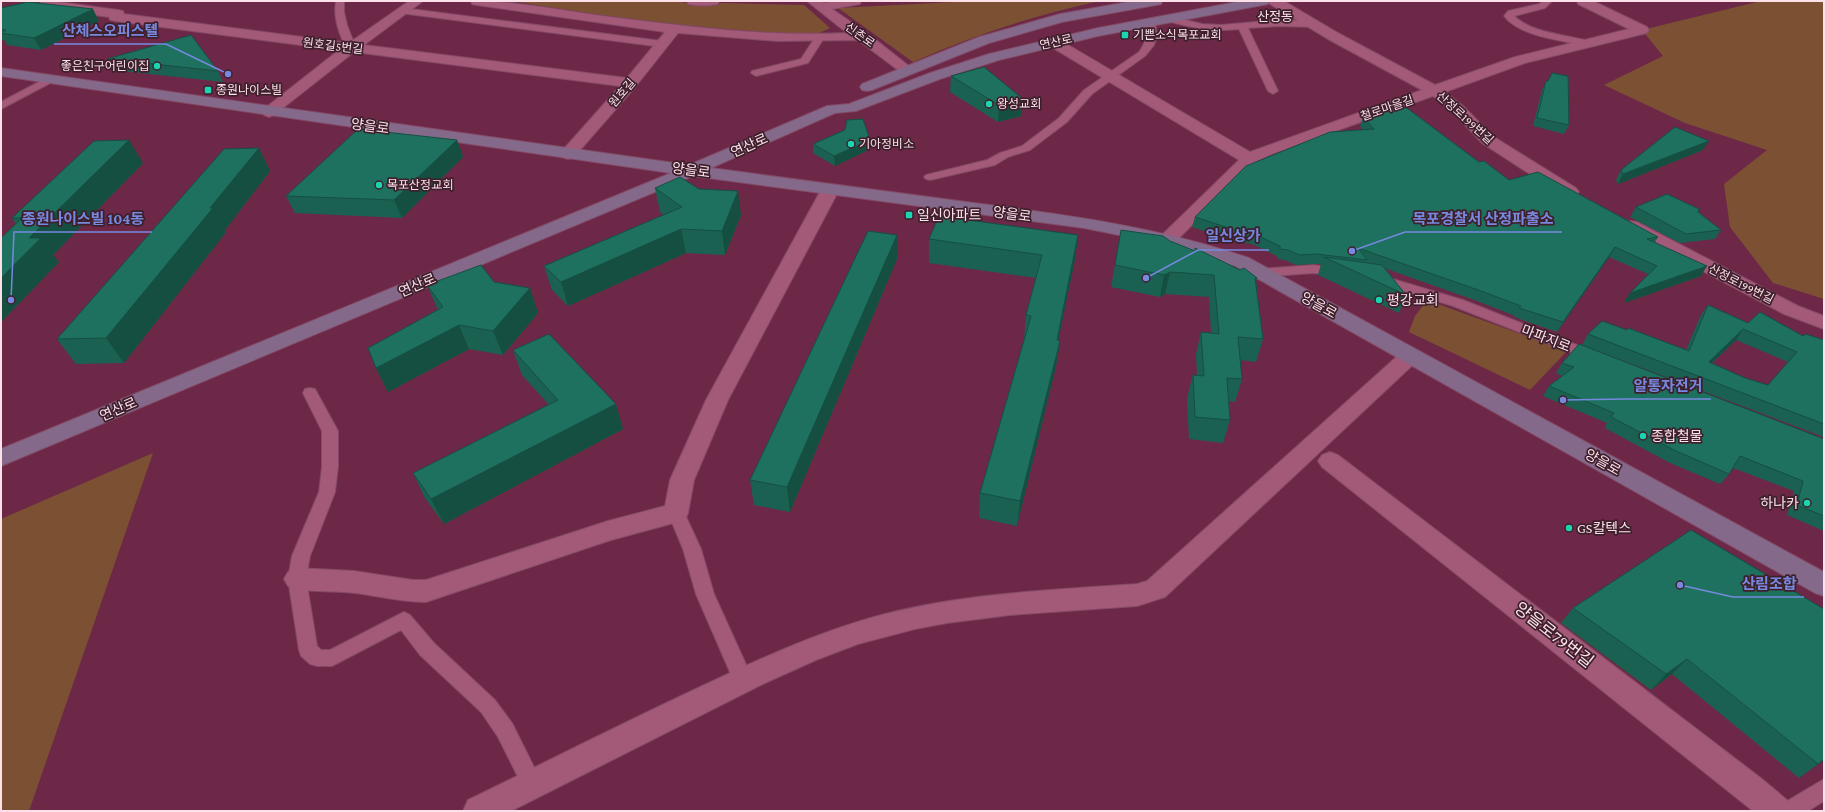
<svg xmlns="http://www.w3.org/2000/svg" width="1825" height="812" font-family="'Crimson Pro','Noto Sans KR',serif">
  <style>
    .green { fill: #7c5133 }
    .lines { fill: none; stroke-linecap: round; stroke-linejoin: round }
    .lane-casing { stroke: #824a66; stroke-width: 2 }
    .street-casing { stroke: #824a66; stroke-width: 2 }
    .secondary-casing { stroke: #824a66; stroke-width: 2 }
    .lane { fill: #a35978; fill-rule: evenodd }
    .street { fill: #a35978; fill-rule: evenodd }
    .secondary { fill: #85698b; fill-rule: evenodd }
    .wall { fill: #1a6152; fill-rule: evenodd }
    .shaded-wall { fill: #154f42 }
    .building { fill: #1e715f; stroke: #154f42; fill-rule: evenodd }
    .poi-dot { fill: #1bd5b1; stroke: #3e1f2c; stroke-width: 1.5 }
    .labels { text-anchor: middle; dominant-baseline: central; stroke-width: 3.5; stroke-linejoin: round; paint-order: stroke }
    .far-street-label { font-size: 12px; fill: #fce1ea; stroke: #3e1f2c }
    .far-poi-label { font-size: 12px; fill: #fce1ea; stroke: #3e1f2c; text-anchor: start }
    .far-quarter-label { font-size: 13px; fill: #fce1ea; stroke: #3e1f2c }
    .street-label { font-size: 14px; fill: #fce1ea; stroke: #3e1f2c }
    .poi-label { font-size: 14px; fill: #fce1ea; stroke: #3e1f2c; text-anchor: start }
    .near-street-label { font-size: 17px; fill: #fce1ea; stroke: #3e1f2c }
    .leader { fill: none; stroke: #7689df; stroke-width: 1.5 }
    .callout-dot { fill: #7689df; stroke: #3e1f2c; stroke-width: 1.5 }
    .callout-label { font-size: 15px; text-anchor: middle; font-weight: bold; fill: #7689df; stroke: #3e1f2c; stroke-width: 3.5; stroke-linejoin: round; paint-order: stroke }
  </style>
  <rect width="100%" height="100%" fill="#6d2847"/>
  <!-- green -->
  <g class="green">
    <path d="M513,1H672L703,5L723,3L804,5L830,28L815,35C713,30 613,19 513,1Z"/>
    <path d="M973,1H1094L1095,2C1032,16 971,36 913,62L838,8Z"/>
    <path d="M1761,1H1824V299L1773,283L1730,227L1724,184L1767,150L1685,123L1604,85L1663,56L1642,30Z"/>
    <path d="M1427,300L1567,351L1530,390L1409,332L1415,316Z"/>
    <path d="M153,453L29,811H1V519Z"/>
  </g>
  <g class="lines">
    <defs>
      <g id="lane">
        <path d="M336,1H344V12L347,25L356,48L354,50H348C339,36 333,17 336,1Z"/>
        <path d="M1543,1H1552L1545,8L1514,16C1534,34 1564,34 1589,41L1591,43L1589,45L1586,46C1562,40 1520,37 1504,16L1508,11L1539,4Z"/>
        <path d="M403,8L662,41L667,44L662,47L400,13L399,11L400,9Z"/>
        <path d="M1170,16L1202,24L1221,25L1279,20L1313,21L1318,24L1313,27L1279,26L1248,28L1278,91L1273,94L1268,91L1239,29C1211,32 1194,28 1167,21L1165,19Z"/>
        <path d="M1150,19L1155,22L1157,36L1154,45L1145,56L1092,94L1067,122L1030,150L1008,157L995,165L930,180L926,179L924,177L926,175L987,160L1000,153L1022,146L1059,118L1084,90L1139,52C1147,41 1147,35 1145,22Z"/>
        <path d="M819,35L824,38L808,63L756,76L751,73L752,71L801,59L816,36Z"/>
        <path d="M50,76L54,77L55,79L54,81L1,109V102Z"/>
        <path d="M1313,265L1344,269L1345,272L1344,275L1339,276L1313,273L1260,277L1255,276L1254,273L1255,270L1260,269Z"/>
        <path d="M1376,274L1463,300L1597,353L1599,356L1597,359L1592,361L1587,359L1453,306L1371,281L1369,278L1371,275Z"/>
        <path d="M310,388L315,389L338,431V467L335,492L310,556L306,579L317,646L321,650H330L398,615L404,612L410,615L434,643L495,700L512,723L539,777L542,784L539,791L532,794L525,791L498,737L481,712L420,655L401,630L332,666H317L310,664L301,656L299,650L288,579L292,556L319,492L322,467V431L303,393L305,389Z"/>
        <path d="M676,507L682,508L701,549L714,594L753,680L750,686L743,689L736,686L696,594L683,549L668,513L670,508Z"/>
        <path d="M1824,779V801L1808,811H1778L1782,804Z"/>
      </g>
      <g id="street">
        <path d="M40,1H52L118,10L123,11L124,14L349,43L409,1H423L364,45L627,78L665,32L477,5L472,4L471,1C515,1 559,10 603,16C683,26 766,37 847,33L807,1H821L824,3L833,1H861L860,4L832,9L867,33L914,70L912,73H902L858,40L777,41L678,33L636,86L574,157L568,159L562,157L560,154L562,151L620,86L354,52L274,115L269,117L264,115L261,112L264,109L339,50L115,21L110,20L109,17L42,8Z"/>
        <path d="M687,1H719L718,4C709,6 697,6 688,4Z"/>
        <path d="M1269,1H1284L1338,33L1435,85L1515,57L1629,29L1578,4L1577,1H1593L1647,27L1649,30L1647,33L1525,63L1445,92L1463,106L1494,137L1576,188L1579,192L1576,196L1570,197L1564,196L1482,143L1453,112L1433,96L1272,154L1255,162L1174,243L1168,244L1162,243L1159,239L1162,235L1239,160L1048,45L1046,42L1048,39H1058L1250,152L1422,90L1328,39L1270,4Z"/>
        <path d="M830,185L836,186L839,190L728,400L694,480L688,513L685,520L611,540L426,602C402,602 379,596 355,593C333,590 309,594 288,586L284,579L288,572L297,568L354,571L413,580H426L608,521L665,506L670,480L706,400L821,190L824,186Z"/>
        <path d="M1631,221L1637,222L1798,306L1824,316V329L1784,314L1625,230L1622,226L1625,222Z"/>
        <path d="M1410,349L1417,351L1420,356L1417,361L1165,597L1137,606L1010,615L947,623L915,629L858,644L816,660L765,683L511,811H463L468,800C540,765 611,729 683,695C749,664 815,632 885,614C967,593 1053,590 1137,584L1147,581L1403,351Z"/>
        <path d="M1330,452L1338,455L1762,779L1787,800L1792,811H1753L1322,467L1318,461L1322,455Z"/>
      </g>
      <g id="secondary">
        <path d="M1134,1H1162L1161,4L1156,5L1062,22L989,43L872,90L867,91L862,90L860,87L862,84L979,37L1060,14Z"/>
        <path d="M1242,1H1269L1268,4L1263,5L1098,36L999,60L940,79L856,111L835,113L711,168C798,180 886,191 974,203C1067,215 1159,227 1249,258L1824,572V596L1815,593L1235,266L1163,244L1084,228L693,176L1,466V449L671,173L1,76V68L689,165L827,106L849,104L930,73L989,54L1098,28Z"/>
      </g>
    </defs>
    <!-- lane casing -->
    <use href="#lane" class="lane-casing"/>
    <!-- street casing -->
    <use href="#street" class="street-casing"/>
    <!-- secondary casing -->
    <use href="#secondary" class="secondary-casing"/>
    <!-- lane -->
    <use href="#lane" class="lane"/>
    <!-- street -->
    <use href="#street" class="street"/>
    <!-- secondary -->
    <use href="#secondary" class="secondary"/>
  </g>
  <!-- wall -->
  <g class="wall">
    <path d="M1,8L99,21L41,50L7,45L4,40H1Z"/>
    <path d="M107,59L218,71L223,82L113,70Z"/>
    <path d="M951,76L1023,99L1021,116L998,122L950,92Z"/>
    <path d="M1546,81L1569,125L1564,134L1533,126L1542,90Z"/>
    <path d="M1363,117L1479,162L1509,180L1658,237L1655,242L1701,276L1624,303L1630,293L1648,274L1609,257L1557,332L1514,317L1515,316L1477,301L1384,268L1406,295L1399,313L1318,275L1321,264H1313L1296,265L1285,260L1277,259V256L1252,244L1239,242L1192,227L1195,217L1363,130L1360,126Z"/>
    <path d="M845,130L870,140V149L835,166L813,153V144Z"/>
    <path d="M457,140L463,157L402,218L295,213L286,196Z"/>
    <path d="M1703,150L1618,184L1616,180L1621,170Z"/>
    <path d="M143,163L53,255L59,262L1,322V238L16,224L12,218Z"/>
    <path d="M270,171L225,230L226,232L124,363L76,364L57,339Z"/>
    <path d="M655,188L699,189L741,215L725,255L686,253L568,306L552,290L544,266L664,215L660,212Z"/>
    <path d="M1636,207L1698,212L1721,230L1715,239L1680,243L1630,217Z"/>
    <path d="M897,235V259L790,512L754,505L750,480Z"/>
    <path d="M1078,235L1075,259L1058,341H1060L1056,366L1017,526L979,518L980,493L1024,340L1026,315L1036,278L929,263V239Z"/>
    <path d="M1170,241L1257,278L1256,281L1263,339L1256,362L1240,360L1242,379L1235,402L1229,401L1230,420L1223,443L1189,439L1187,398L1193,375L1197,376L1196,354L1201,332L1211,333L1209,297L1165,294L1160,297L1111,287L1115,265Z"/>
    <path d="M494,282L538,313L503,355L469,349L388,392L376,368L438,310L427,285Z"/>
    <path d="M1708,305L1748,323L1803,336L1824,340V437L1582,345L1588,334L1627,330L1686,350L1701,315ZM1736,340L1788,362L1768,385L1745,378L1712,363Z"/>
    <path d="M513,350L623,429L444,524L425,498L413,473L549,405L522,375Z"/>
    <path d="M1562,363L1824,439V531L1787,515L1794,491L1733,468L1729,474L1720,484L1668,462L1605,428L1607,423L1543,396L1549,386L1562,376L1556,373Z"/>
    <path d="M1691,530L1824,760L1799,778L1672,674L1651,690L1561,623L1573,608Z"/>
  </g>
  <!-- shaded-wall -->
  <g class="shaded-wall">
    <path d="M93,9L99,21L41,50L34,38Z"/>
    <path d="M1023,99L1021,116L998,122L999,105Z"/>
    <path d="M129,140L143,163L53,255L59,262L1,322V278L29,238Z"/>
    <path d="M457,140L463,157L402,218L394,200Z"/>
    <path d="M870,140V149L835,166L834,156Z"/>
    <path d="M1709,141L1703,150L1618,184L1623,174Z"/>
    <path d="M259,148L270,171L225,230L226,232L124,363L106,338L210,208Z"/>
    <path d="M738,191L741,215L725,255L722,231Z"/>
    <path d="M681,229L686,253L568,306L561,282Z"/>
    <path d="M897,235V259L790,512L787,487Z"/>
    <path d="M1078,235L1075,259L1053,365L1057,340Z"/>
    <path d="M1615,247L1609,257L1557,332L1563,322Z"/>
    <path d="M1707,266L1701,276L1624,303L1630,293Z"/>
    <path d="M1170,272L1165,294L1160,297L1164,275Z"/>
    <path d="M530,288L538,313L503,355L493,331Z"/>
    <path d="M459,325L469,349L388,392L376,368Z"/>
    <path d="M1743,329L1736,340L1702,372L1709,362Z"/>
    <path d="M1060,341L1056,366L1017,526L1020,501Z"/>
    <path d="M616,404L623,429L444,524L431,499Z"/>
    <path d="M1687,659L1672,674L1651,690L1666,674Z"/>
    <path d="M1824,759V760L1799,778L1818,764Z"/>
  </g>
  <!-- building -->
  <g class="building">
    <path d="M28,2L93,9L34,38L1,33L6,30L1,29V8Z"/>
    <path d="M191,35L218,71L107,59Z"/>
    <path d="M984,67L1023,99L999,105L951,76Z"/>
    <path d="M1552,73L1568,76L1569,125L1537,118L1546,81H1548Z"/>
    <path d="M1399,107L1407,108L1479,162L1484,161L1509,180L1538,172L1658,237L1647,239L1707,266L1630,293L1657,266L1615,247L1563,322L1519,308L1521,306L1481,291L1358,248L1367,260L1316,254L1299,255L1288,250L1280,249V246L1254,234L1241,232L1195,217L1246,166L1330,132L1374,129L1363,117Z"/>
    <path d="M863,119L870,140L834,156L813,144L845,130L847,120Z"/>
    <path d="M1675,127L1709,141L1623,174L1621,170Z"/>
    <path d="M358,129L457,140L394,200L286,196Z"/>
    <path d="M129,140L29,238H41L1,278V238L22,218H12L94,141Z"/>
    <path d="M259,148L210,208H213L106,338L57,339L224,149Z"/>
    <path d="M680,177L699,189L738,191L722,231L681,229L561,282L544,266L682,207L655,188Z"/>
    <path d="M1667,194L1699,209L1698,212L1721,230L1686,234L1636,207Z"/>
    <path d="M939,216L1078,235L1057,340L1060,341L1020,501L980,493L1031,316L1026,315L1042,255L929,239Z"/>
    <path d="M1121,230L1163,236L1170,241L1195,251V248L1240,270L1244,268L1257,278H1255L1263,339L1238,337L1242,379L1227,378L1230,420L1195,417L1193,375L1204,376L1201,332L1219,334L1214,275L1170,272L1164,275L1115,265Z"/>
    <path d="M868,231L897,235L787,487L750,480Z"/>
    <path d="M1324,257L1382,265L1406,295Z"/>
    <path d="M481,265L494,282L530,288L493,331L459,325L376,368L368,348L443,307L427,285Z"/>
    <path d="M1708,305L1748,323L1760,312L1803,336L1806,334L1824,340V424L1588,334L1602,321L1627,330L1628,328L1689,351ZM1743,329L1797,352L1768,385L1745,378L1709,362Z"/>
    <path d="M549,334L616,404L431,499L413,473L558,400L513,350Z"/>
    <path d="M1579,344L1824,439V516L1797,505L1803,481L1740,456L1729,474L1676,451L1611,417L1614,413L1549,386L1574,367L1562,363Z"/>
    <path d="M1691,530L1824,609V759L1818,764L1687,659L1666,674L1573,608Z"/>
  </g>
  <!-- markers -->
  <g class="poi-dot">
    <rect x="1121" y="31" width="8" height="8" rx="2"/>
    <circle cx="157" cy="66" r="4"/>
    <rect x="204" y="86" width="8" height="8" rx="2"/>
    <circle cx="989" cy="104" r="4"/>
    <circle cx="851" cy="144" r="4"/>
    <circle cx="379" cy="185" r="4"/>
    <rect x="905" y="211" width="8" height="8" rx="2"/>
    <circle cx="1379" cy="300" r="4"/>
    <circle cx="1643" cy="436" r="4"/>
    <circle cx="1807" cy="503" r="4"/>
    <circle cx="1569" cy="528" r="4"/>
  </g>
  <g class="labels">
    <!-- far-street labels -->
    <g class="far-street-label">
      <text transform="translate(860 35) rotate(36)">신촌로</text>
      <text transform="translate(1056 42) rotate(-13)">연산로</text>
      <text transform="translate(333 46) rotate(7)">원호길5번길</text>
      <text transform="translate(622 93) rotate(-49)">원호길</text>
      <text transform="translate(1387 108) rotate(-19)">철로마을길</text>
      <text transform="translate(1465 118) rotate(42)">산정로199번길</text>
      <text transform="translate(1741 284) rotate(27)">산정로199번길</text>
    </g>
    <!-- far-poi labels -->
    <g class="far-poi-label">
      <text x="1133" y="35">기쁜소식목포교회</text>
      <text x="149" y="66" text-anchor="end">좋은친구어린이집</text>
      <text x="216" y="90">종원나이스빌</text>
      <text x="997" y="104">왕성교회</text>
      <text x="859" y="144">기아정비소</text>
      <text x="387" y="185">목포산정교회</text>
    </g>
    <!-- far-quarter labels -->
    <g class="far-quarter-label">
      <text x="1275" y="16">산정동</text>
    </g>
    <!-- street labels -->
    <g class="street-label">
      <text transform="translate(370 126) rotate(8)">양을로</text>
      <text transform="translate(749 145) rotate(-24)">연산로</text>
      <text transform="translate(691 170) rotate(8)">양을로</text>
      <text transform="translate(1012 214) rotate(8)">양을로</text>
      <text transform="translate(417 285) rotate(-23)">연산로</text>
      <text transform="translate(1319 305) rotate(29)">양을로</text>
      <text transform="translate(1546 338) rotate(21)">마파지로</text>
      <text transform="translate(118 409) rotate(-23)">연산로</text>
      <text transform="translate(1603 462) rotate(29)">양을로</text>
    </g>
    <!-- poi labels -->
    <g class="poi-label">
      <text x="917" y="215">일신아파트</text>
      <text x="1387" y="300">평강교회</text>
      <text x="1651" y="436">종합철물</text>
      <text x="1799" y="503" text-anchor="end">하나카</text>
      <text x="1577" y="528">GS칼텍스</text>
    </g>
    <!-- near-street labels -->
    <g class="near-street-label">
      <text transform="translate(1554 635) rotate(38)">양을로79번길</text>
    </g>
  </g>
  <!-- callouts -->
  <path class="leader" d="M228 74L166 44H54M11 300L14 232H152M1352 251L1405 232H1562M1146 278L1198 250H1269M1563 400L1626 399H1711M1680 585L1733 597H1804"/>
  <g class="callout-dot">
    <circle cx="228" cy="74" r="4"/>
    <circle cx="11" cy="300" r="4"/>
    <circle cx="1352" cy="251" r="4"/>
    <circle cx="1146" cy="278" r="4"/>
    <circle cx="1563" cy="400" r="4"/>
    <circle cx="1680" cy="585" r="4"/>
  </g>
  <g class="callout-label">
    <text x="110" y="36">산체스오피스텔</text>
    <text x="83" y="224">종원나이스빌 104동</text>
    <text x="1483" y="224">목포경찰서 산정파출소</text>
    <text x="1233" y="241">일신상가</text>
    <text x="1668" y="391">알통자전거</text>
    <text x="1769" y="589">산림조합</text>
  </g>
  <!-- border -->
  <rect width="1825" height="812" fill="none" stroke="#fce1ea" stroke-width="4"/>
</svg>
